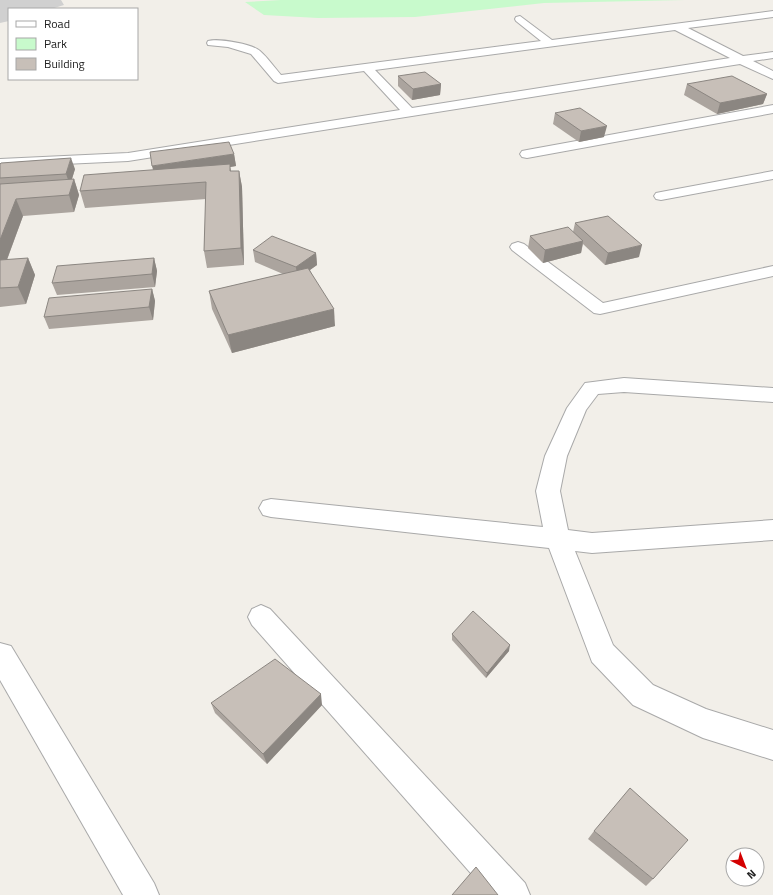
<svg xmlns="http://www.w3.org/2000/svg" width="773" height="895" font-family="'Titillium Web',sans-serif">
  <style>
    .religious { fill: #d0d0d0 }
    .park { fill: #c8facc }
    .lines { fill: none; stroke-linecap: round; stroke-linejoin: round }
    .street-casing { stroke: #a9a9a9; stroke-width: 2 }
    .street { fill: #fff; fill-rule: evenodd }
    .wall { fill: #aba49e }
    .shaded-wall { fill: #8b8681 }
    .building { fill: #c7bfb8; stroke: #8b8681 }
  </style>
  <rect width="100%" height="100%" fill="#f2efe9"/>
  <!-- religious -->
  <path class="religious" d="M0,0H61L64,5L51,9H9V21L0,23Z"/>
  <!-- park -->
  <path class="park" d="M281,0H685L544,3L415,17L318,18L264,15L245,2Z"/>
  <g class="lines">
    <defs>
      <g id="street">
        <path d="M773,11V17L688,28L743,56L773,52V58L753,61L773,71V79L740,64L128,161L0,167V159L128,153L400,110L364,71L278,83L274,81L251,54L228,47L208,45L207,43L208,41C219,38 252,44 260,51C268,58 274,67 281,75L541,41L516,21L515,19L516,17L520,16L552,40ZM675,30L730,58L412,108L375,70Z"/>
        <path d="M773,105V113L527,158L522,157L520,154L522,151L527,150Z"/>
        <path d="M773,171V179L661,200L656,199L654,196L656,193L661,192Z"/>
        <path d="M518,242L524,244L603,303L773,266V276L600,314L594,313L512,250L510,247L512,244Z"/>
        <path d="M624,378L773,388V402L624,392L598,394L586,410L567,456L560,491L568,530L592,533L773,520V540L592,553L575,551L613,645L653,685L706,709L773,730V760L703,738L633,705L592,662L549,548L271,517L263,515L259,508L263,501L271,499L543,527L536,491L545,456L567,408L585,383Z"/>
        <path d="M261,605L270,609L525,883L530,895H490L252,625L248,617L252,609Z"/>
        <path d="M0,643L11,646L154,883L159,895H123L0,680Z"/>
      </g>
    </defs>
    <!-- street casing -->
    <use href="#street" class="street-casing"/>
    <!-- street -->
    <use href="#street" class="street"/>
  </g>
  <!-- wall -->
  <g class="wall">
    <path d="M398,76L441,84L440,95L412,100L398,86Z"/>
    <path d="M687,84L767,94L763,104L717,114L684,95Z"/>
    <path d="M555,113L604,137L579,142L553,124Z"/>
    <path d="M234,154L236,166L230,167L231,171H239L242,187L244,265L207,268L204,251L206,199L85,208L80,191L153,170Z"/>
    <path d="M0,164L75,169L72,179H74L79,195L74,212L23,216L7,260L28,258L35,275L26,304L0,307Z"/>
    <path d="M575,223L639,257L605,265L583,244L581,253L543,263L528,248L530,236L573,232Z"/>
    <path d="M253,250L316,253L317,265L310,270L335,326L232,353L212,309L209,291L283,274L255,262Z"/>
    <path d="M154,258L157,271L155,287L57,295L52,283Z"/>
    <path d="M152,289L155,301L153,320L49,329L44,317Z"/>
    <path d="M452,634L509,651L486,678L452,640Z"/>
    <path d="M211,703L322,705L267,764L215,713Z"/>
    <path d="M594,831L653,879L646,886L588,839Z"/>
  </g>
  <!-- shaded-wall -->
  <g class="shaded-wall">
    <path d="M441,84L440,95L412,100L413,89Z"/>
    <path d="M767,94L763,104L717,114L720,103Z"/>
    <path d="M607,126L604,137L579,142L581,131Z"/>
    <path d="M234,154L236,166L230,167L232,181L155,177L152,166Z"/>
    <path d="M71,158L75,169L70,185L66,174Z"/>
    <path d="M239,171L242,187L244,265L241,248Z"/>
    <path d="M74,179L79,195L74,212L69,195Z"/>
    <path d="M16,199L23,216L0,278V240Z"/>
    <path d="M583,241L581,253L543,263L545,250Z"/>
    <path d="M642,245L639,257L605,265L608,253Z"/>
    <path d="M316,253L317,265L297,279L296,267Z"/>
    <path d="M28,258L35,275L26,304L18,287Z"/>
    <path d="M154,258L157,271L155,287L152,274Z"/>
    <path d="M152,289L155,301L153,320L149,307Z"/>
    <path d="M334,309L335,326L232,353L228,335Z"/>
    <path d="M510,645L509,651L486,678L487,673Z"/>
    <path d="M321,694L322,705L267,764L263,754Z"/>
  </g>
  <!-- building -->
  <g class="building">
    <path d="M425,72L441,84L413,89L398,76Z"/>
    <path d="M732,76L767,94L720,103L687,84Z"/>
    <path d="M580,108L607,126L581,131L555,113Z"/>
    <path d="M229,142L234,154L152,166L150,152Z"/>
    <path d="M71,158L66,174L0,178V164L1,163Z"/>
    <path d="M230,164V171H239L241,248L204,251L206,182L80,191L84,175Z"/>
    <path d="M74,179L69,195L16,199L0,240V184Z"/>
    <path d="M608,216L642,245L608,253L575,223Z"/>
    <path d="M568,227L583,241L545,250L530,236Z"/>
    <path d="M272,236L316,253L296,267L253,250Z"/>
    <path d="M28,258L18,287L0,288V260Z"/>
    <path d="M154,258L152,274L52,283L57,266Z"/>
    <path d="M308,268L334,309L228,335L209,291Z"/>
    <path d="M152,289L149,307L44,317L49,298Z"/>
    <path d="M473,611L510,645L487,673L452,634Z"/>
    <path d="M275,659L321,694L263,754L211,703Z"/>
    <path d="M630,788L688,840L653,879L594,831Z"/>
    <path d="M476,867L498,895H452Z"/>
  </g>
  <!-- legend -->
  <rect x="8" y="8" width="130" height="72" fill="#ffffff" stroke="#a7a7a7"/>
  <rect x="16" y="21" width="20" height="6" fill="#ffffff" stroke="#a7a7a7"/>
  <text x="44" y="28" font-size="12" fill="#222222">Road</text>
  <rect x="16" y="38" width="20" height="12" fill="#c8facc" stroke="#a7a7a7"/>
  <text x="44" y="48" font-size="12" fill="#222222">Park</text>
  <rect x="16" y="58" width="20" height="12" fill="#c7bfb8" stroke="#a7a7a7"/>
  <text x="44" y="68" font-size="12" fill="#222222">Building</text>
  <!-- north arrow -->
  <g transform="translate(745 867) rotate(138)"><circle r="19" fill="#ffffff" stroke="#a7a7a7"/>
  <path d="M0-3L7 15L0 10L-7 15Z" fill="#d40000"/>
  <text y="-6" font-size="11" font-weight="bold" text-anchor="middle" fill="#222222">N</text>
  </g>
</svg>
